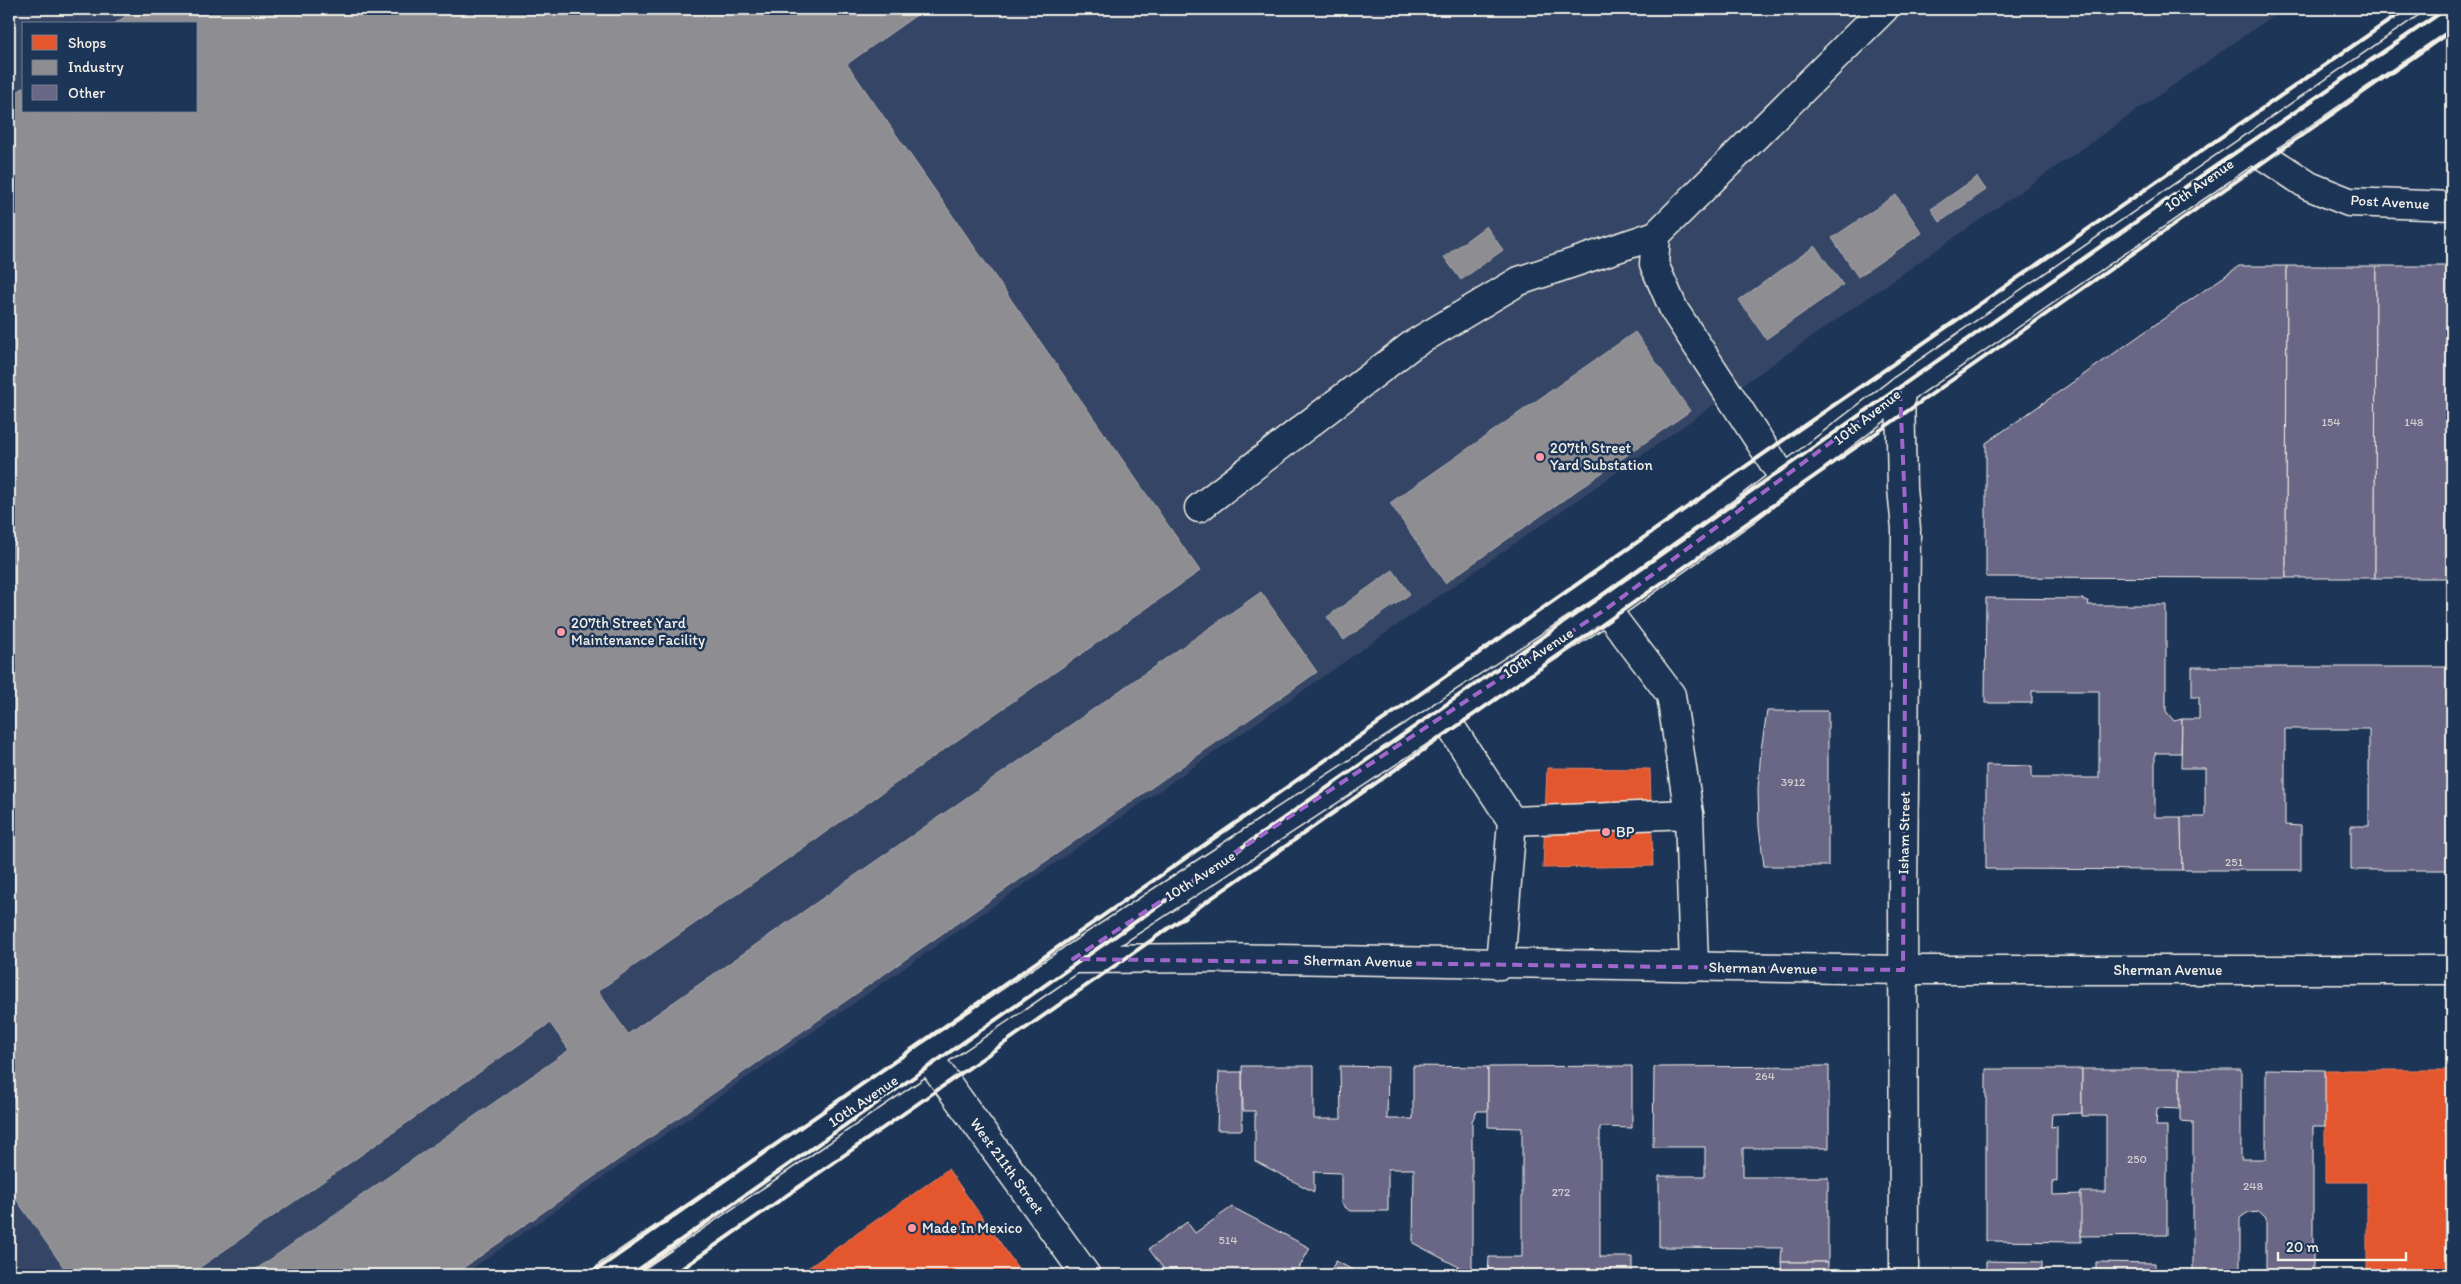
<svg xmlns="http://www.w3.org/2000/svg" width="2461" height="1284" font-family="Itim,sans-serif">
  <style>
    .built { fill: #344465; fill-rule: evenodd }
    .shops { fill: #e4572e; stroke: #e98566 }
    .industry { fill: #8d8d92; stroke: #acabac }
    .building { fill: #696686; stroke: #f4f1e8 }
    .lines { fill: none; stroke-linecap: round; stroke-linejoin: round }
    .minor-casing { stroke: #f4f1e8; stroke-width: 31 }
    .major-casing { stroke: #f4f1e8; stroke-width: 31 }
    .minor { stroke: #1d3557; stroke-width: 28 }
    .major { stroke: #1d3557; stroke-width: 28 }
    .rail { stroke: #f4f1e8; stroke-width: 4 }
    .marked { fill: none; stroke: #9f67cb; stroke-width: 4; stroke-dasharray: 10 6; stroke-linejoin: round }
    .poi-dot { fill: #ff9aa2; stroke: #1d3557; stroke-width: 2 }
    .labels { text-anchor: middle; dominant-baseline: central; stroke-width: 5; stroke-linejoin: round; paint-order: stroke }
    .number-label { font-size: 12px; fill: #d1ced0 }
    .street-label { font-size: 15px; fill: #f4f1e8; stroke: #1d3557 }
    .poi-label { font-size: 15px; fill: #f4f1e8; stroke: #1d3557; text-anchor: start }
  </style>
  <rect width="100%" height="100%" fill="#1d3557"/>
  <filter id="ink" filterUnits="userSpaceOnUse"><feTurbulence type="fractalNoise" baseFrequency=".02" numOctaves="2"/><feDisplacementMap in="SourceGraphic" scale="10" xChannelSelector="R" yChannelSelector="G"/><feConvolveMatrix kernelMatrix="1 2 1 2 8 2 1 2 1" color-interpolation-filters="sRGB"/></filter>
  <g filter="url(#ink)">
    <!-- built -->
    <path class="built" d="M9,9H2283L463,1275H9ZM24,24H196V111H24Z"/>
    <!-- shops -->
    <g class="shops">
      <path d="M1547,768L1650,769L1653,866L1543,868Z"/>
      <path d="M2325,1070H2452V1275H2367V1182H2325Z"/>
      <path d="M948,1169L1023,1275H798L915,1193Z"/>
    </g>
    <!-- industry -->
    <g class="industry">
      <path d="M136,9H925L847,64L1200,571L598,991L628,1034L1261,592L1317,672L453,1275H248L569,1050L550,1023L189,1275H69L9,1189V98L24,87V111H196V24H114Z"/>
      <path d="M1977,177L1986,190L1940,222L1931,209Z"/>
      <path d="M1896,195L1922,233L1858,277L1832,238Z"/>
      <path d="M1486,226L1503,250L1461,280L1444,257Z"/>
      <path d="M1815,246L1843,285L1766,339L1739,300Z"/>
      <path d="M1635,332L1690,411L1445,583L1390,503Z"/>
      <path d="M1393,570L1410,594L1344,640L1327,617Z"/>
    </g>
    <!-- building -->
    <g class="building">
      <path d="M2239,266H2287L2286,578L1986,577V443Z"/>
      <path d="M2287,266H2376L2375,578H2286Z"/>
      <path d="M2376,266H2452V578H2375Z"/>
      <path d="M1986,598L2083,599V601H2089L2088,605H2166V711L2174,721L2182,719L2181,753H2155V817H2181L2182,870L1986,869V765L2032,766V778H2099V691H2032V703H1985Z"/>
      <path d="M2192,667H2452V767H2449L2448,819H2452V870H2351V826H2369V729H2285V825L2301,826V870H2182L2181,817H2205V768H2181L2182,719H2199V697H2192Z"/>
      <path d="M1767,711H1828V866H1764L1759,827L1758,789L1761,750Z"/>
      <path d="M1242,1066H1314V1119H1341L1340,1066L1388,1067L1387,1119H1413V1066L1488,1067V1111H1477L1472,1121V1274L1413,1243L1414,1169H1388V1211H1350L1341,1204V1173L1314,1172V1192L1255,1161V1111H1243Z"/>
      <path d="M1632,1066V1128L1600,1127V1257H1632V1275H1488L1489,1257H1522V1128L1488,1127V1067Z"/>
      <path d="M1829,1066V1148H1743V1177H1828V1262H1781L1782,1248L1659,1247V1176H1705V1147H1653L1654,1067Z"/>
      <path d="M1986,1069H2082V1113L2052,1114L2051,1127L2057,1126V1182L2053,1181V1195L2082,1194L2081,1242L1986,1241Z"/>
      <path d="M2082,1069H2180V1109L2157,1108L2156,1126H2167V1235L2081,1236V1192H2106V1116H2082Z"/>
      <path d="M2180,1069H2241V1159H2266V1069L2325,1070V1126H2313V1275H2266V1218L2260,1212L2247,1213L2240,1218V1275H2193V1122L2180,1121Z"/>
      <path d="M1219,1072H1242V1130H1217Z"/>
      <path d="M1232,1207L1310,1248L1295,1275H1168L1149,1249L1187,1222L1195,1233Z"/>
      <path d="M1336,1261L1362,1275H1328Z"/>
      <path d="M1986,1261L2042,1262V1275H1986Z"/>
      <path d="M1781,1262H1828V1275H1782Z"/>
      <path d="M2096,1262L2155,1263V1275H2096Z"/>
    </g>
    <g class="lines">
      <defs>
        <g id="minor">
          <path d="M2252,148L2309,186L2349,202L2452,206"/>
          <path d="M1900,391L1902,488L1906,529L1903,899L1904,1275"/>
          <path d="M1785,480L1674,310L1654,264L1656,235L1884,9"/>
          <path d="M1199,508L1412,345L1519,281L1656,235"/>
          <path d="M1606,609L1671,695L1689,814L1694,967"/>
          <path d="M1443,715L1512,821L1500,965"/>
          <path d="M1512,821L1689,814"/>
          <path d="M928,1057L1086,1275"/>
        </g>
        <g id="major">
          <path d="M1073,959L1216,958L1903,970H2452"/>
          <path d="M609,1275L1073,959L1606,609L1748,508L1900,391L2452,10"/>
        </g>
      </defs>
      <!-- minor casing -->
      <use href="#minor" class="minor-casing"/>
      <!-- major casing -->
      <use href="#major" class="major-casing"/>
      <!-- minor -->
      <use href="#minor" class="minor"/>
      <!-- major -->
      <use href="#major" class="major"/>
      <!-- rail -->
      <g class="rail">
        <path d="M589,1275L1792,434L2406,9"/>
        <path d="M631,1275L2207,172L2446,9"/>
        <path d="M673,1275L2452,30"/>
      </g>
    </g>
  </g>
  <!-- marked area -->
  <path class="marked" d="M1900,391L1906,529L1903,970L1073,959L1606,609Z"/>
  <!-- markers -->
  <g class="poi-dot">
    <circle cx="1540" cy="457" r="5"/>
    <circle cx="561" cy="632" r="5"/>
    <circle cx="1606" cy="832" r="5"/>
    <circle cx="912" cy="1228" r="5"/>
  </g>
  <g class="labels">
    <!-- number labels -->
    <g class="number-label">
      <text x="2331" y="422">154</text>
      <text x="2414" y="422">148</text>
      <text x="1793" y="782">3912</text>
      <text x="2234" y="862">251</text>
      <text x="1765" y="1076">264</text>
      <text x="2137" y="1159">250</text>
      <text x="2253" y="1186">248</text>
      <text x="1561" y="1192">272</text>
      <text x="1228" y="1240">514</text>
    </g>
    <!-- street labels -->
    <g class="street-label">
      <text transform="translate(2199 185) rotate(-35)">10th Avenue</text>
      <text transform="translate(2390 202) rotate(3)">Post Avenue</text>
      <text transform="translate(1867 417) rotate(-38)">10th Avenue</text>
      <text transform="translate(1538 653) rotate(-33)">10th Avenue</text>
      <text transform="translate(1904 833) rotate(-89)">Isham Street</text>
      <text transform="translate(1200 876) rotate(-33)">10th Avenue</text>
      <text transform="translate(1358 961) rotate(1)">Sherman Avenue</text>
      <text transform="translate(1763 968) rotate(1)">Sherman Avenue</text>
      <text x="2168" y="970">Sherman Avenue</text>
      <text transform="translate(863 1101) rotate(-34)">10th Avenue</text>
      <text transform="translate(1007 1166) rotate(54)">West 211th Street</text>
    </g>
    <!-- poi labels -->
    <g class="poi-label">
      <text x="1550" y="448">207th Street<tspan x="1550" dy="17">Yard Substation</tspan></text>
      <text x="571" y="623">207th Street Yard<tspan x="571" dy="17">Maintenance Facility</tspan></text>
      <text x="1616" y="832">BP</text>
      <text x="922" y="1228">Made In Mexico</text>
    </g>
  </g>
  <!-- margin -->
  <rect width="2461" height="1284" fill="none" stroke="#1d3557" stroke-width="30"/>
  <rect x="15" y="15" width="2431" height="1254" fill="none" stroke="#f4f1e8" stroke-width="2" filter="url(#ink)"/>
  <!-- legend -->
  <rect x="22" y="22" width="175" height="90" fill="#1d3557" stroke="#738091"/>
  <rect x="32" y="35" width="25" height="15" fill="#e4572e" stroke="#738091"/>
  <text x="68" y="48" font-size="15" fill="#f4f1e8">Shops</text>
  <rect x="32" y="60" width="25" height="15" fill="#8d8d92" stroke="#738091"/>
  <text x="68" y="72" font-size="15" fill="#f4f1e8">Industry</text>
  <rect x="32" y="85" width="25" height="15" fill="#696686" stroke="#738091"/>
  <text x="68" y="98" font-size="15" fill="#f4f1e8">Other</text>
  <!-- scale -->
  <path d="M2278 1252v8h128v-8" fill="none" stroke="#f4f1e8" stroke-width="2.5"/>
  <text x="2286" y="1252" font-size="15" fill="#f4f1e8" stroke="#1d3557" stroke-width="4" paint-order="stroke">20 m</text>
</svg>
